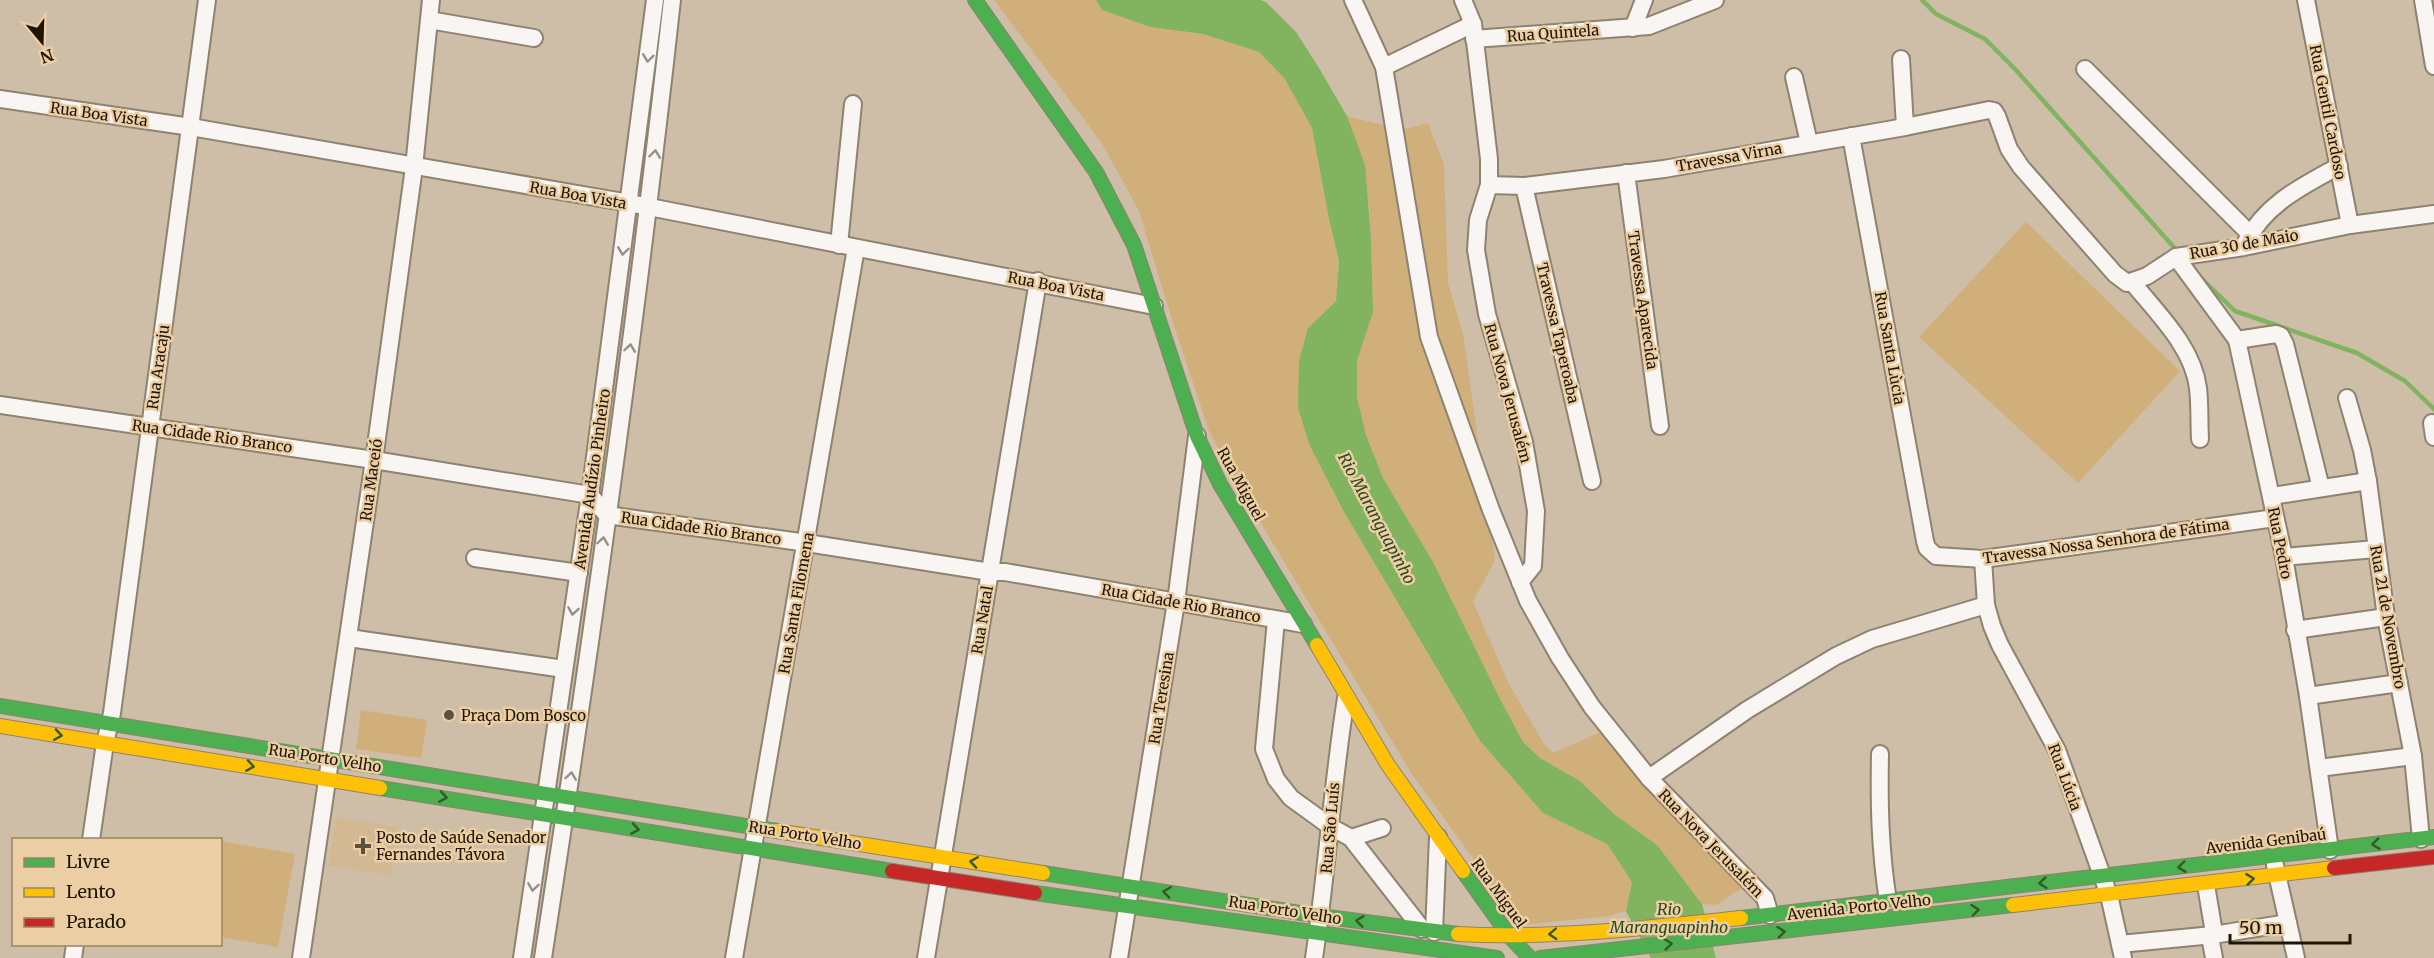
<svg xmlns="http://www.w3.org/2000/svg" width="2434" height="958" font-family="Merriweather,serif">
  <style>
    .built { fill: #d2b994 }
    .green { fill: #d1af7a }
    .water { fill: #82b460 }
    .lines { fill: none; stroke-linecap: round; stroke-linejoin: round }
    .stream { stroke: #82b460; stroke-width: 4.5 }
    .street-casing { stroke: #8e8270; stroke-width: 20 }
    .fast-casing { stroke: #8e8270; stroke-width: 16 }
    .slow-casing { stroke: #8e8270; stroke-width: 16 }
    .jam-casing { stroke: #8e8270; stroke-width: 16 }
    .street { stroke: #f8f5f2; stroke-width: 16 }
    .fast { stroke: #4caf50; stroke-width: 14 }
    .slow { stroke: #ffc107; stroke-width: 14 }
    .jam { stroke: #c62828; stroke-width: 14 }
    .oneway { stroke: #969087 }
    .oneway2 { stroke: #335a27 }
    .poi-dot { fill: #5c503e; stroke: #ebcea4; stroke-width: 2 }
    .labels { text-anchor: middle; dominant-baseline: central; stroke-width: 5; stroke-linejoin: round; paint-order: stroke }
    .street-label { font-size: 15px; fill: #1f1505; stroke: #ebcea4 }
    .poi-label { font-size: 15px; fill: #1f1505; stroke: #ebcea4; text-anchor: start }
    .water-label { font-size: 16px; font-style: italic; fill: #28471c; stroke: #ebcea4 }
  </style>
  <rect width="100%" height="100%" fill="#cebea8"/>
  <!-- built -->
  <path class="built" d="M336,817L398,827L392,876L328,866Z"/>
  <!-- green -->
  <g class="green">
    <path d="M994,0H1096L1102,10L1150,27L1203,34L1259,52L1285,79L1312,128L1329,219L1339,261L1336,301L1308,328L1310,446L1344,512L1480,741L1543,813L1607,844L1632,882L1626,911L1609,916L1522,925L1413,776L1244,495L1209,431L1173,323L1139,211L1101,142Z"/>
    <path d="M1347,116L1402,130L1428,123L1444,164L1448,283L1463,334L1495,560L1473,602L1509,684L1544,744L1554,753L1609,728L1750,883L1716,905L1702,904L1657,845L1614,814L1580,781L1540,758L1523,742L1499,697L1433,562L1383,478L1366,435L1357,397V361L1373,312L1371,238L1369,205Z"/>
    <path d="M2026,222L2180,371L2078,483L1919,337Z"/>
    <path d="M361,710L427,720L421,758L356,749Z"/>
    <path d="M221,841L295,854L278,947L221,937Z"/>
  </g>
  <!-- water -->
  <path class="water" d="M1096,0H1260L1266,2L1296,32L1319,68L1347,116L1365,165L1371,238L1373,312L1357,361V397L1366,435L1383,478L1433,562L1499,697L1523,742L1540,758L1580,781L1614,814L1657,845L1702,904L1716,958H1651L1626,911L1632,882L1607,844L1543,813L1480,741L1344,512L1310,446L1298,408L1299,361L1308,328L1336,301L1339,261L1329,219L1312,128L1285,79L1259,52L1203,34L1150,27L1102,10Z"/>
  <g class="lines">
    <!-- stream -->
    <g class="stream">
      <path d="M1922,0L1936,14L1985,39L2015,69L2179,253"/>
      <path d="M2198,275L2235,311L2357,353L2405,381L2434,409"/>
    </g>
    <defs>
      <g id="street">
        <path d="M1353,0L1384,67L1429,337L1491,510L1528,601L1560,658L1592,707L1649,778L1765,898L1770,915"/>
        <path d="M1463,0L1473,24L1489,159V185L1478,220L1476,250L1487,314L1524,442L1536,511L1533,566L1520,582"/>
        <path d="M2306,0L2350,225"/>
        <path d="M2423,0L2434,66"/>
        <path d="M429,20L534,38"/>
        <path d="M1633,28L1644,0"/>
        <path d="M1474,39L1649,26L1715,0"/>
        <path d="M1901,59L1905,127"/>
        <path d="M1384,67L1473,24"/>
        <path d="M2085,69L2250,234"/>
        <path d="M1794,77L1809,143"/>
        <path d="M0,99L191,127L629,203L1154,306"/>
        <path d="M1851,136L1925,541L1927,548L1936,556L1983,559L2275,518"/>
        <path d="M1626,173L1660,426"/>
        <path d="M1489,185L1524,186L1664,169L1905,127L1989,110L1994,111L1997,116L2009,149L2021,167L2115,274L2127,283L2147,276L2176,257L2244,247L2350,225L2434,214"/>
        <path d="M1524,186L1592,481"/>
        <path d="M2246,242C2266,203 2303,186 2339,166"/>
        <path d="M839,245L853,104"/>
        <path d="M2176,257L2237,340L2284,557L2308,696L2330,850"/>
        <path d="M2132,282C2157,313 2193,347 2198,388C2200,404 2199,422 2200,439"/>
        <path d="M2237,340L2276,334L2281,336L2285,344L2321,488"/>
        <path d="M2347,398L2362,450L2368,481L2386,617L2413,756L2421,839"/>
        <path d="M0,405L374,460L590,495L607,515L807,543L990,572H1005L1303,624"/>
        <path d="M2432,423L2434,437"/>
        <path d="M2272,496L2368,481"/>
        <path d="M2284,557L2376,549"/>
        <path d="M475,558L579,573"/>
        <path d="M1983,559L1986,605L1992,626L2000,645L2057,750L2109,895L2123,958"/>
        <path d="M1276,620L1264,749L1276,779L1291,798L1331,827L1351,838L1422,929"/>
        <path d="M2295,630L2386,617"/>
        <path d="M349,638L564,669"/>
        <path d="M2308,696L2399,683"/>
        <path d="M1880,754C1879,805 1880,850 1888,901"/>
        <path d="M2319,768L2413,756"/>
        <path d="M1649,778L1747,710L1836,656L1872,639L1986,605"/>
        <path d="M1351,838L1382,828"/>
        <path d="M91,840L105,743L112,713L207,0"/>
        <path d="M2275,865L2296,958"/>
        <path d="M2206,885L2213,927L2211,942L2214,958"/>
        <path d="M1434,932L1438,837"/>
        <path d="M2120,944L2213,935L2288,923"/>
        <path d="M73,958L75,944"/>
        <path d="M301,958L374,460L414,167L431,0"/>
        <path d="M522,958L590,495L655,0"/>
        <path d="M543,958C592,640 637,320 672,0"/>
        <path d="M734,958C773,721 817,485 856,248"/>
        <path d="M926,958L1038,281"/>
        <path d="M1119,958L1176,602L1197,436"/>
        <path d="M1314,958C1327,872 1332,785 1346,698"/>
      </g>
      <g id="fast">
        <path d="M975,0L1096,172L1134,245L1197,436L1220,484L1317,645"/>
        <path d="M0,706L777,831"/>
        <path d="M380,788L892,871"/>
        <path d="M1463,871L1510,937L1530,958"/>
        <path d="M1043,873L1320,916L1458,934"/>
        <path d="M1035,893L1497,958"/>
        <path d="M1741,918L2434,837"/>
        <path d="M1540,958L2013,905"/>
      </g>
      <g id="slow">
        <path d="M1317,645L1388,765L1463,871"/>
        <path d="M0,726L380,788"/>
        <path d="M777,831L1043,873"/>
        <path d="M2013,905L2334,868"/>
        <path d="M1458,934C1552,939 1646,928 1741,918"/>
      </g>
      <g id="jam">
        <path d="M2334,868L2434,857"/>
        <path d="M892,871L1035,893"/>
      </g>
    </defs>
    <!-- street casing -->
    <use href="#street" class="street-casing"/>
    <!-- fast casing -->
    <use href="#fast" class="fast-casing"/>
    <!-- slow casing -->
    <use href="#slow" class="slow-casing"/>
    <!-- jam casing -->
    <use href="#jam" class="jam-casing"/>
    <!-- street -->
    <use href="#street" class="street"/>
    <!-- fast -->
    <use href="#fast" class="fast"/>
    <!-- slow -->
    <use href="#slow" class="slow"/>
    <!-- jam -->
    <use href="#jam" class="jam"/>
  </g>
  <!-- one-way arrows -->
  <defs><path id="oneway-chevron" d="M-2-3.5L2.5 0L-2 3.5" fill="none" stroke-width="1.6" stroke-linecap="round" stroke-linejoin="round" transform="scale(1.5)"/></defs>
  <g class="oneway">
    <use href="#oneway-chevron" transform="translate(648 58) rotate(97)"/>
    <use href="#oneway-chevron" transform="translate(655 154) rotate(-83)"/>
    <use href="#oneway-chevron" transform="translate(623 251) rotate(98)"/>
    <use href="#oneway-chevron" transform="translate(630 348) rotate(-82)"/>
    <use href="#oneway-chevron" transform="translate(603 541) rotate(-82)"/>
    <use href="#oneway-chevron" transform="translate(573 611) rotate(99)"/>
    <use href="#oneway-chevron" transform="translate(571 776) rotate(-82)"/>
    <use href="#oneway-chevron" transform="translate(533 887) rotate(99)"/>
  </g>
  <g class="oneway2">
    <use href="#oneway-chevron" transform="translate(58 735) rotate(9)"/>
    <use href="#oneway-chevron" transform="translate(250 766) rotate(9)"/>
    <use href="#oneway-chevron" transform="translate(443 797) rotate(9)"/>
    <use href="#oneway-chevron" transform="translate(635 829) rotate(9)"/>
    <use href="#oneway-chevron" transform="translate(2376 844) rotate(173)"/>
    <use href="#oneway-chevron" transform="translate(974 862) rotate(-171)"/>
    <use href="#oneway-chevron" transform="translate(2182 867) rotate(173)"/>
    <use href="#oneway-chevron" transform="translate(2250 879) rotate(-7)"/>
    <use href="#oneway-chevron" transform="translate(2043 883) rotate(174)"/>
    <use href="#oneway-chevron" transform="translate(1167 892) rotate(-172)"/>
    <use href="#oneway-chevron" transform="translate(1975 910) rotate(-6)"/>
    <use href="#oneway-chevron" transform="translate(1360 921) rotate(-173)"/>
    <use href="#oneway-chevron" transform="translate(1781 932) rotate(-6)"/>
    <use href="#oneway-chevron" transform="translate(1553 934) rotate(177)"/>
    <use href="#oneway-chevron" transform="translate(1668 944) rotate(-6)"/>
  </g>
  <!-- markers -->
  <g class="poi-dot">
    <circle cx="449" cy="715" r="6"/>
    <path d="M360 837h6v6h6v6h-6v6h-6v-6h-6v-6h6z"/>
  </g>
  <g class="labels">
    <!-- street labels -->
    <g class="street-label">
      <text transform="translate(1553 33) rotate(-4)">Rua Quintela</text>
      <text transform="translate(2328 112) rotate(79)">Rua Gentil Cardoso</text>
      <text transform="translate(99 114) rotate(8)">Rua Boa Vista</text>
      <text transform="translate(1729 157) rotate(-10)">Travessa Virna</text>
      <text transform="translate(578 195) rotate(10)">Rua Boa Vista</text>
      <text transform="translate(2244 244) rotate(-10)">Rua 30 de Maio</text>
      <text transform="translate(1056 286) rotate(11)">Rua Boa Vista</text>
      <text transform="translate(1643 300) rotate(82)">Travessa Aparecida</text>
      <text transform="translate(1558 333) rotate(77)">Travessa Taperoaba</text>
      <text transform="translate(1890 348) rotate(80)">Rua Santa Lùcia</text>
      <text transform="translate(158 367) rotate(-82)">Rua Aracaju</text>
      <text transform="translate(1508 393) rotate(75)">Rua Nova Jerusalém</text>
      <text transform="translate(212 436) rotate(8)">Rua Cidade Rio Branco</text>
      <text transform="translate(592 479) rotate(-82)">Avenida Audízio Pinheiro</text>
      <text transform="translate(371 480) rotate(-82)">Rua Maceió</text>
      <text transform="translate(1241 484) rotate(61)">Rua Miguel</text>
      <text transform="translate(701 528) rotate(8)">Rua Cidade Rio Branco</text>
      <text transform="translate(2106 541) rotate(-8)">Travessa Nossa Senhora de Fátima</text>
      <text transform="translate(2280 543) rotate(79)">Rua Pedro</text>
      <text transform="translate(796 603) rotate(-80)">Rua Santa Filomena</text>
      <text transform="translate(1181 603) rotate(10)">Rua Cidade Rio Branco</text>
      <text transform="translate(2388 617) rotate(80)">Rua 21 de Novembro</text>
      <text transform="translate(982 620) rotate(-81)">Rua Natal</text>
      <text transform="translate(1161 698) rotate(-81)">Rua Teresina</text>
      <text transform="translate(325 758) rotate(9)">Rua Porto Velho</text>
      <text transform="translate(2065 777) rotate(70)">Rua Lúcia</text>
      <text transform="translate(1330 828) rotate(-85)">Rua São Luís</text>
      <text transform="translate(805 835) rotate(9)">Rua Porto Velho</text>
      <text transform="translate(2266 841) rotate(-7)">Avenida Genibaú</text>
      <text transform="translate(1711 843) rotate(46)">Rua Nova Jerusalém</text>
      <text transform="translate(1499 893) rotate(54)">Rua Miguel</text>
      <text transform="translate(1859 907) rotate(-6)">Avenida Porto Velho</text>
      <text transform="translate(1285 910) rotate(9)">Rua Porto Velho</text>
    </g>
    <!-- poi labels -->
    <g class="poi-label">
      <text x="461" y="715">Praça Dom Bosco</text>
      <text x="376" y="837">Posto de Saúde Senador<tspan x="376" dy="17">Fernandes Távora</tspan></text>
    </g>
    <!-- water labels -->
    <g class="water-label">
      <text transform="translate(1377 518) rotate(62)">Rio Maranguapinho</text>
      <text x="1669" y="909">Rio<tspan x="1669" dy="18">Maranguapinho</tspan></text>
    </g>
  </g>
  <!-- legend -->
  <rect x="12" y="838" width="210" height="108" fill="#ebcea4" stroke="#998464" stroke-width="1.5"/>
  <rect x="24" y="858" width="30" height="9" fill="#4caf50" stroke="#998464" stroke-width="1.5"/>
  <text x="66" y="868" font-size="18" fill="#1f1505">Livre</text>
  <rect x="24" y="888" width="30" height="9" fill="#ffc107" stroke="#998464" stroke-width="1.5"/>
  <text x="66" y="898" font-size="18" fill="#1f1505">Lento</text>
  <rect x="24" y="918" width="30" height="9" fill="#c62828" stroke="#998464" stroke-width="1.5"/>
  <text x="66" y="928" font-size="18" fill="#1f1505">Parado</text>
  <!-- north arrow -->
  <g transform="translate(42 42) rotate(161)" stroke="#ebcea4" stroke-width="4.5" paint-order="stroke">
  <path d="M0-4.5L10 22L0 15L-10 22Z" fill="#1f1505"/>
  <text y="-9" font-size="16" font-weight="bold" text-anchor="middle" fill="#1f1505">N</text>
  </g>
  <!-- scale -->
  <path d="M2230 934v9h120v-9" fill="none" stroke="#1f1505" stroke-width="3"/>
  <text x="2239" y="934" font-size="18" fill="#1f1505" stroke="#ebcea4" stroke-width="4.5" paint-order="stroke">50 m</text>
</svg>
